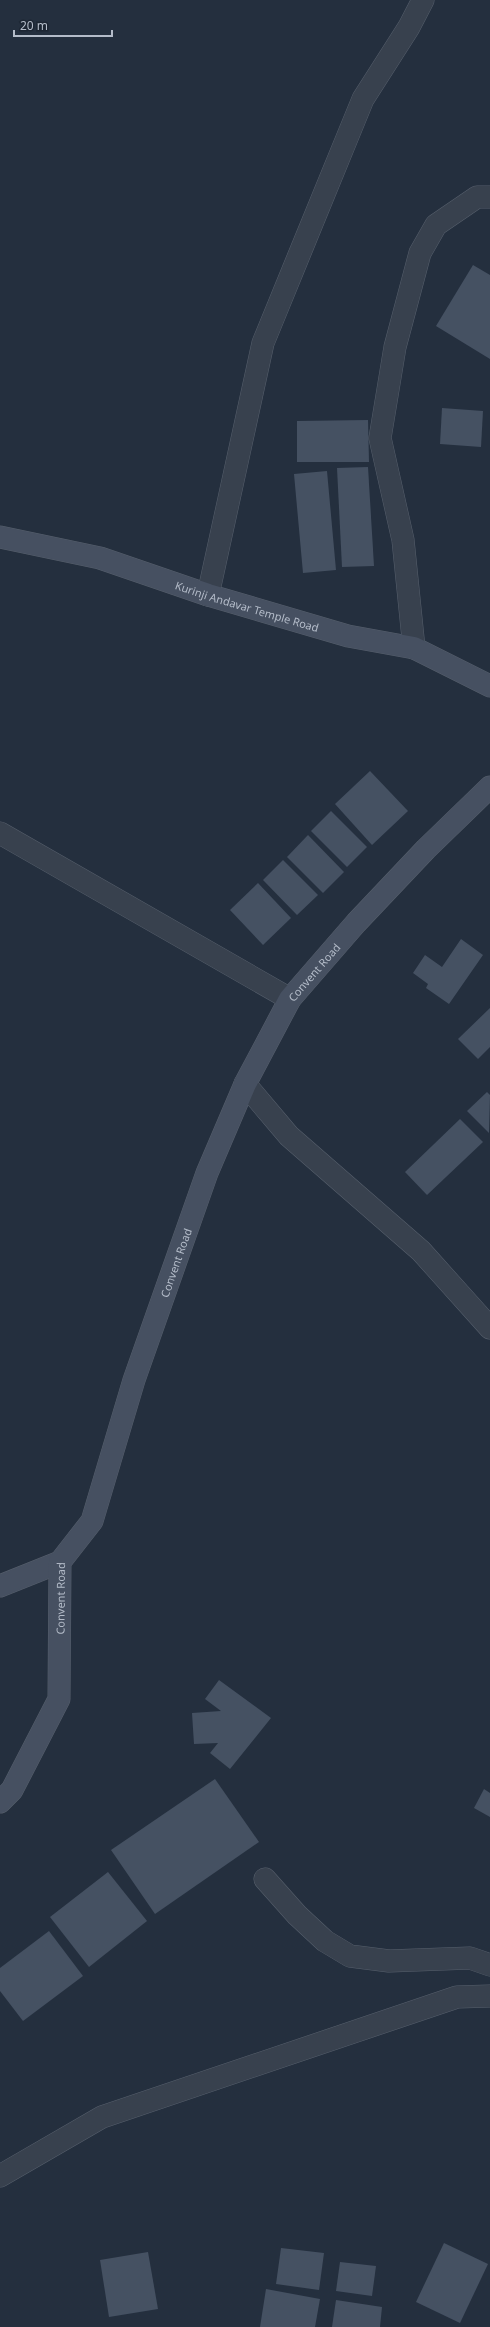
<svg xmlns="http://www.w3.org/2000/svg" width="490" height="2327" font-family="'Noto Sans',sans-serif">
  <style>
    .building { fill: #455162 }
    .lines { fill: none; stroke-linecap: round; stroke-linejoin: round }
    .street-casing { stroke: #565f6c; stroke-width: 23 }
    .secondary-casing { stroke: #565f6c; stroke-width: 23 }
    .street { stroke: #38414e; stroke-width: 22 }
    .secondary { stroke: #465061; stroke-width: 22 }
    .labels { text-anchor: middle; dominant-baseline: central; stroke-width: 3; stroke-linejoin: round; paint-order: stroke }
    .street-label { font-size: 11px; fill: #b4bcc9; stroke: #1d2633 }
  </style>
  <rect width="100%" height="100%" fill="#242f3e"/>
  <!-- building -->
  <g class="building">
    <path d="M473,265L490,275V359L436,326Z"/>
    <path d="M442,408L483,411L481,447L440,444Z"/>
    <path d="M368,420L369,462H297V421Z"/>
    <path d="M368,467L374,566L342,567L337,468Z"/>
    <path d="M327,471L336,570L303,573L294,474Z"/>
    <path d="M370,771L408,811L372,845L335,804Z"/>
    <path d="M331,811L367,847L347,867L311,831Z"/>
    <path d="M308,835L344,872L323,893L287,857Z"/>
    <path d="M283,860L318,895L297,915L263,880Z"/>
    <path d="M258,883L291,918L263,945L230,910Z"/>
    <path d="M461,939L483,955L449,1004L426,988L428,984L413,973L425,955L442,967Z"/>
    <path d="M490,1008V1047L478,1059L458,1039Z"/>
    <path d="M487,1092L490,1095L489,1133L467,1111Z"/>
    <path d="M460,1119L483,1142L427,1195L405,1172Z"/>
    <path d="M219,1680L271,1718L230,1769L210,1753L218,1743L194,1744L192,1713L221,1711L205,1699Z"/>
    <path d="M215,1779L259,1842L155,1914L111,1850Z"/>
    <path d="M484,1789L490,1793V1817L474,1808Z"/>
    <path d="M108,1872L147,1921L89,1967L50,1917Z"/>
    <path d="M49,1931L83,1976L23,2021L0,1991V1968Z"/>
    <path d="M444,2243L488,2264L460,2323L416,2302Z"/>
    <path d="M281,2248L324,2253L319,2290L276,2284Z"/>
    <path d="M148,2252L158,2309L109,2317L100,2260Z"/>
    <path d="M340,2262L376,2266L372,2296L336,2291Z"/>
    <path d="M266,2289L320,2299L315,2327H260Z"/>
    <path d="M336,2300L382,2307L380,2327H332Z"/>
  </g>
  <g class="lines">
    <defs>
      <g id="street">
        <path d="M208,595L263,343L363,99L409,27L423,0"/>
        <path d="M414,648L403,540L380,438L395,347L420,253L436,225L477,197H490"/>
        <path d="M0,833L290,999"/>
        <path d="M245,1084L289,1136L421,1251L490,1328"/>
        <path d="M265,1879L297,1915L325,1941L350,1956L389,1961L470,1958L490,1965"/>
        <path d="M0,2176L102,2117L457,1997L490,1996"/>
      </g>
      <g id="secondary">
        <path id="s1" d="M0,537L100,558L208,595L348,636L414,648L490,686"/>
        <path d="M0,1586L60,1562"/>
        <path id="s2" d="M0,1802L12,1790L59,1699L60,1562L92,1521L134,1380L207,1173L245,1084L290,999L356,923L426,849L490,787"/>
      </g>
    </defs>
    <!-- street casing -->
    <use href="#street" class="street-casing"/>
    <!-- secondary casing -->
    <use href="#secondary" class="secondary-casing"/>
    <!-- street -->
    <use href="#street" class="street"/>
    <!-- secondary -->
    <use href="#secondary" class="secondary"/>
  </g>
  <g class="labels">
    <!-- street labels -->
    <g class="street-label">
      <text stroke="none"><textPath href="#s1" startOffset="257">Kurinji Andavar Temple Road</textPath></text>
      <text stroke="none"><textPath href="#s2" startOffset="904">Convent Road</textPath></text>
      <text stroke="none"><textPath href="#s2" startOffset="580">Convent Road</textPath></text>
      <text stroke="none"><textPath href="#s2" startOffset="220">Convent Road</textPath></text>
    </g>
  </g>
  <!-- scale -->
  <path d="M14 30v6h98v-6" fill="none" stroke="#b4bcc9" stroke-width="2"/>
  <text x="20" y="30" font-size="12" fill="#b4bcc9" stroke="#1d2633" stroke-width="3" paint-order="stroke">20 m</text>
</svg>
